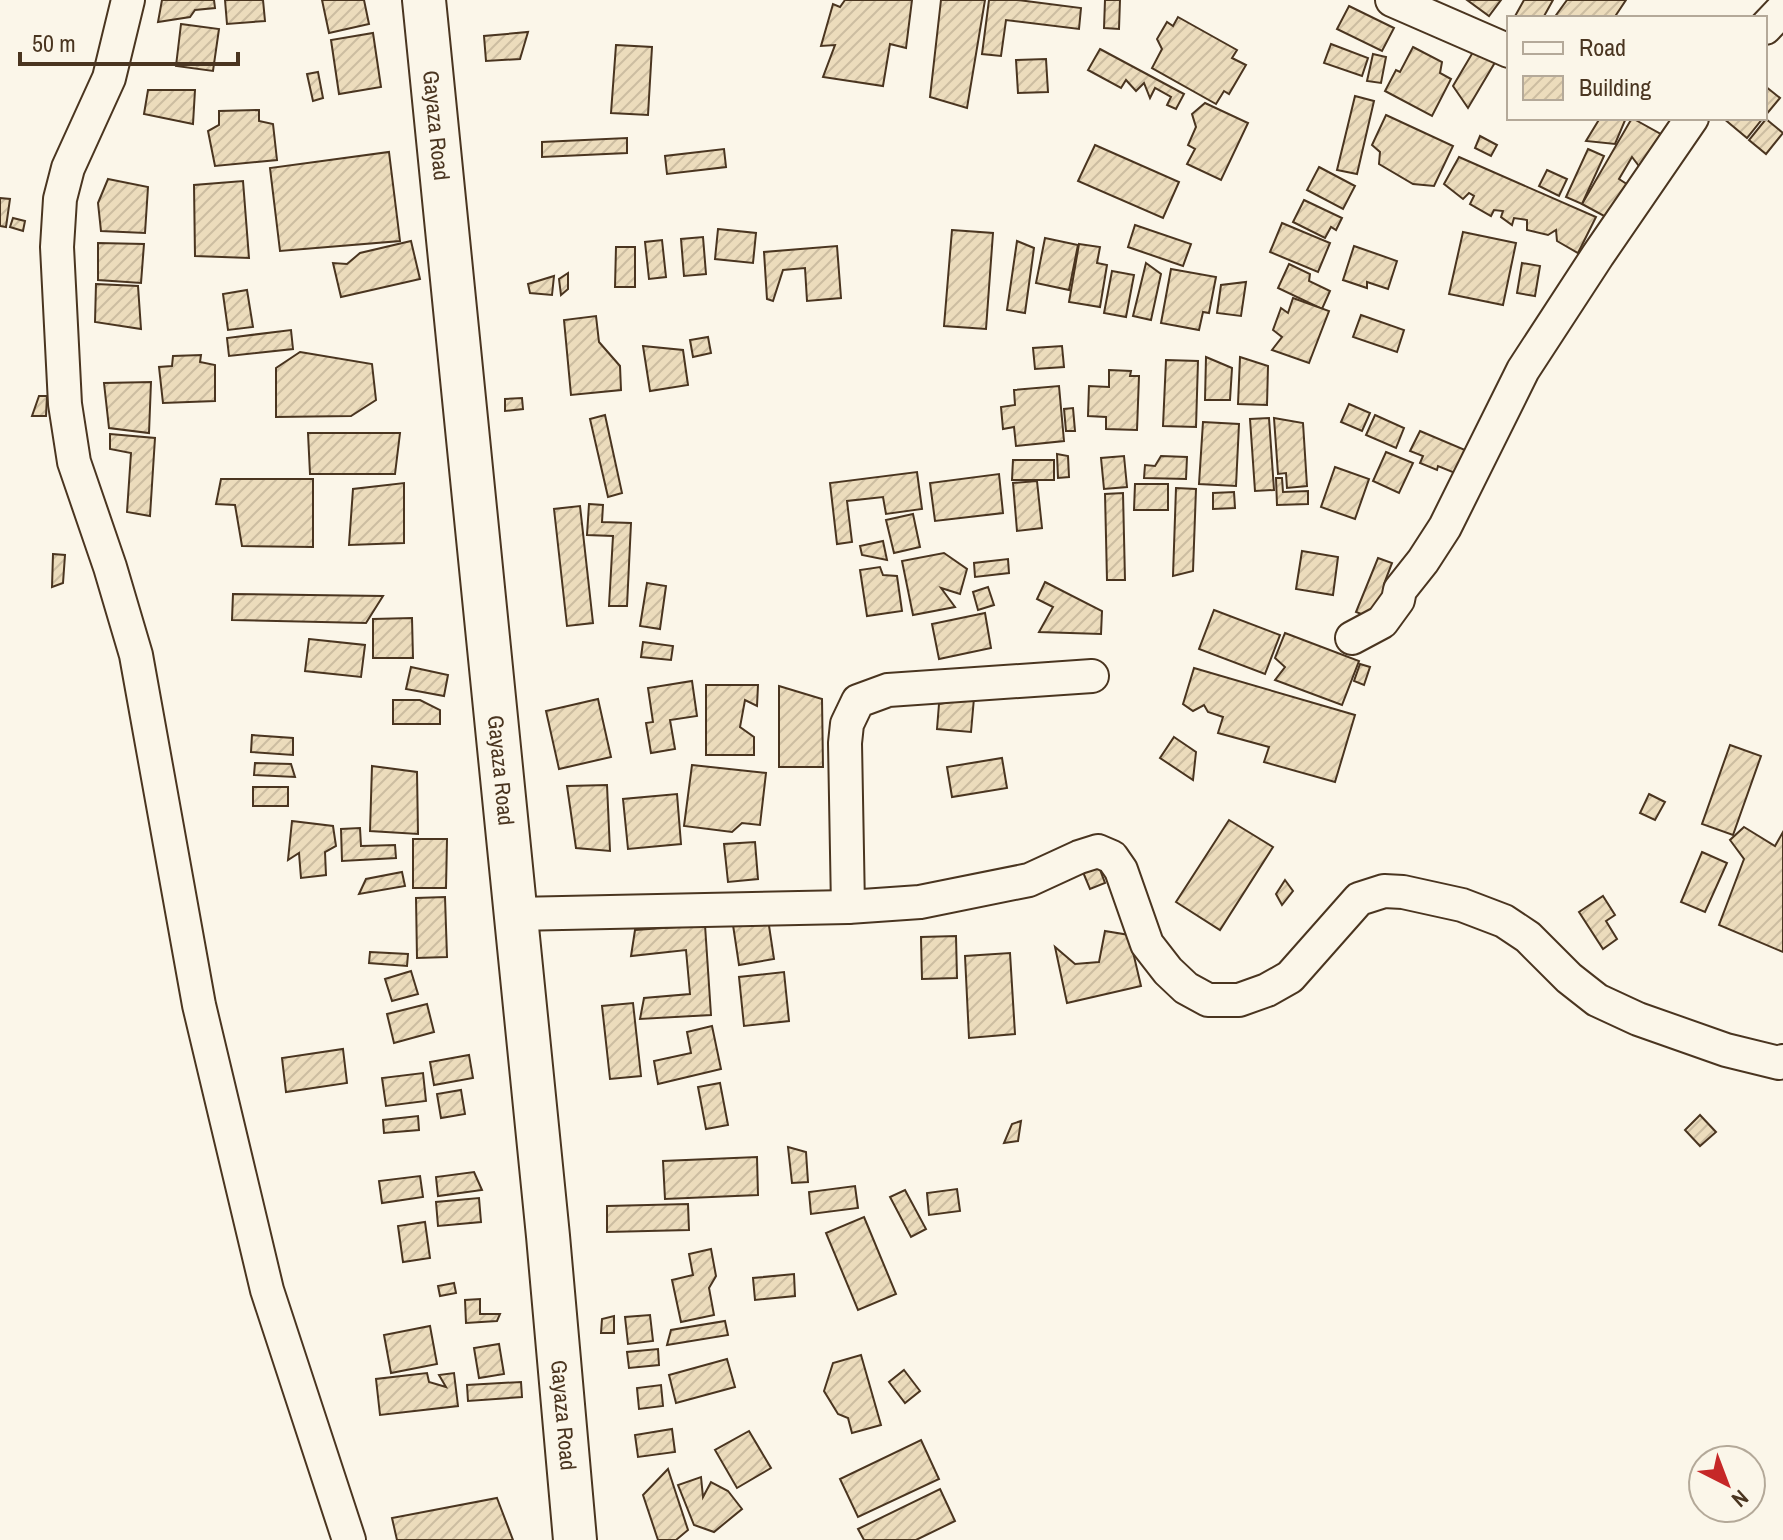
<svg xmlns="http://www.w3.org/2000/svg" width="1783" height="1540" font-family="'Archivo Narrow',sans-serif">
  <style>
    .building { fill: url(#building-hatch); stroke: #4a3520; stroke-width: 2 }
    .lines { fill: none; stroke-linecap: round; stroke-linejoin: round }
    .minor-casing { stroke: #4a3520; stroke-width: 36 }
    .major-casing { stroke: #4a3520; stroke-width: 46 }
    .minor { stroke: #fbf6e9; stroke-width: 32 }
    .major { stroke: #fbf6e9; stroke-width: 42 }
    .labels { text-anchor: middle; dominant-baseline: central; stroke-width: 6; stroke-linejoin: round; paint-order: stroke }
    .street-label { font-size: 22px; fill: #4a3520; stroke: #fbf6e9 }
  </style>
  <defs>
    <pattern id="building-hatch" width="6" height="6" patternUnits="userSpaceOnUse" patternTransform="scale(2)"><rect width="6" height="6" fill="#ecdcbc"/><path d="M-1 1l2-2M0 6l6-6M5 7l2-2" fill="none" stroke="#ccbda1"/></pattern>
  </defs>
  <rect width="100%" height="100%" fill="#fbf6e9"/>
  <!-- building -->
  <g class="building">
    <path d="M162,0H214L215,8L195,10L190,17L158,22Z"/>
    <path d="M225,0H263L265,21L227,24Z"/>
    <path d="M322,0H364L369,24L329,33Z"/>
    <path d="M845,0H912L906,48L890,44L883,86L823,77L835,45L821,46L833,4L840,7Z"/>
    <path d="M941,0H985L967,108L930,97Z"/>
    <path d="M989,0H1018L1081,8L1079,29L1006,20L1001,56L982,54Z"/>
    <path d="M1105,0H1120L1119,29L1104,28Z"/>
    <path d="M1467,0H1501L1489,16Z"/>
    <path d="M1524,0H1553L1543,18H1514Z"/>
    <path d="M1567,0H1626L1614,18H1554Z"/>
    <path d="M1349,6L1394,28L1382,51L1337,29Z"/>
    <path d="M1178,17L1237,50L1232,58L1246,65L1229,94L1224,91L1216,104L1152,68L1162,49L1157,39L1167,22L1173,26Z"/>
    <path d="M181,24L219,29L213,71L176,66Z"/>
    <path d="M528,32L520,59L486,61L484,36Z"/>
    <path d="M373,33L381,87L339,94L331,40Z"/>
    <path d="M1331,44L1368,58L1362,76L1324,63Z"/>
    <path d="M616,45L652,47L648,115L611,113Z"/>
    <path d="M1413,47L1442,62L1440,73L1451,79L1432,116L1385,91L1396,70L1400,72Z"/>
    <path d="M1476,47L1497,59L1468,108L1453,86Z"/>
    <path d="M1100,49L1184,94L1176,109L1167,105L1171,97L1155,88L1150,98L1144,83L1136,91L1126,80L1121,88L1088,70Z"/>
    <path d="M1373,54L1386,57L1381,83L1367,81Z"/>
    <path d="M1046,59L1048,92L1018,93L1016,60Z"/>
    <path d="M318,72L323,98L313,101L307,74Z"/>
    <path d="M1765,86L1780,98L1765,116Z"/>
    <path d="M148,90H195L193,124L144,114Z"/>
    <path d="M1355,96L1374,101L1357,174L1337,170Z"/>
    <path d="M1205,103L1248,123L1221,180L1187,164L1195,149L1188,145L1196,127L1192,114Z"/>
    <path d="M259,110V121L273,124L277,160L215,166L208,131L219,125V111Z"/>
    <path d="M1386,115L1453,146L1434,186L1413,184L1379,164L1380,152L1372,145Z"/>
    <path d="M1600,118H1626L1615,144L1586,141Z"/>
    <path d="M1632,118L1666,137L1645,174L1632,157L1619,179L1636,190L1617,223L1582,204Z"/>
    <path d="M1723,118H1763L1747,138Z"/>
    <path d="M1766,119L1783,133L1766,154L1749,140Z"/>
    <path d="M1480,136L1497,145L1491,156L1475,148Z"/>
    <path d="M627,138V153L542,157V142Z"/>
    <path d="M1095,145L1179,182L1163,218L1078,181Z"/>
    <path d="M724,149L726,167L667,174L665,156Z"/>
    <path d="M1588,149L1604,156L1582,204L1566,197Z"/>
    <path d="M389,152L400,241L280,251L270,168Z"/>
    <path d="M1459,157L1596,217L1578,253L1557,241L1556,230L1548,235L1527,230V220L1514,218L1512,225L1501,217L1503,211L1494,210L1491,216L1470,204L1474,196L1469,193L1463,199L1444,184Z"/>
    <path d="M1319,167L1355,186L1343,209L1307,190Z"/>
    <path d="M1547,170L1567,179L1559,196L1539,186Z"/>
    <path d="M108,179L148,187L145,233L101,231L98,203Z"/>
    <path d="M243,181L249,258L195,256L194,185Z"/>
    <path d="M0,198L10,199L6,227L0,226Z"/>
    <path d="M1304,200L1342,218L1336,230L1331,227L1325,238L1293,222Z"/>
    <path d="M13,218L25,221L23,231L10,227Z"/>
    <path d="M1282,223L1330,243L1318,272L1270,252Z"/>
    <path d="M1135,225L1191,244L1183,266L1128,247Z"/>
    <path d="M718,229L756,233L753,263L715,259Z"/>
    <path d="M952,230L993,233L986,329L944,326Z"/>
    <path d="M1463,232L1516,243L1503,305L1449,294Z"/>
    <path d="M703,237L706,274L684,276L681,239Z"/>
    <path d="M1045,238L1078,245L1069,290L1036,283Z"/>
    <path d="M662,240L666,277L649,279L645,242Z"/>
    <path d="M411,241L420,279L341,297L333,263L347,264L360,253Z"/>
    <path d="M1017,241L1034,248L1025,313L1007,310Z"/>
    <path d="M98,243L144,244L141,283L98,280Z"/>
    <path d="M1079,244L1100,247L1097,263L1107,265L1100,307L1069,302Z"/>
    <path d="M837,246L841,298L807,301L805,268L783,270L773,301L767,299L764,252Z"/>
    <path d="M1354,246L1397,261L1388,289L1367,282V288L1343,280Z"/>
    <path d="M616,247H635V287H615Z"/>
    <path d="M1146,263L1161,274L1151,320L1133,316Z"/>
    <path d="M1522,263L1540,266L1535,296L1517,293Z"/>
    <path d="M1289,264L1310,274L1309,281L1330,291L1322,309L1278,288Z"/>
    <path d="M1171,269L1216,277L1209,313L1203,312L1199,330L1161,323Z"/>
    <path d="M1112,271L1134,275L1126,317L1104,313Z"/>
    <path d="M568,273V289L561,295L559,279Z"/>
    <path d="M554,276L552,295L530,293L528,284Z"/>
    <path d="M1246,282L1241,316L1217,313L1221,285Z"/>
    <path d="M96,284L138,286L141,329L95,322Z"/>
    <path d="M247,290L253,327L228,330L223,294Z"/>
    <path d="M1293,298L1329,311L1309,363L1272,350L1282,337L1273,330L1281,308L1288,313Z"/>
    <path d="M1361,315L1404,330L1397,352L1353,337Z"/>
    <path d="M596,316L599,342L620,366L621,390L571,395L564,320Z"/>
    <path d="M291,330L293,349L229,356L227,338Z"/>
    <path d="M708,337L711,353L693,357L690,340Z"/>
    <path d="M643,346L683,350L688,385L650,391Z"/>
    <path d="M1062,346L1064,367L1035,369L1033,348Z"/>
    <path d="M300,352L372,364L376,400L351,416L276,417V368Z"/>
    <path d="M201,355L200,362L215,365V401L163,403L159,367L172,366L173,356Z"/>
    <path d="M1206,357L1232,368L1230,400H1205Z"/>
    <path d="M1240,357L1268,366L1267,405L1238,404Z"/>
    <path d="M1166,360L1198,361L1196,427L1163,426Z"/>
    <path d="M1109,370L1131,371L1130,376H1139L1137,430L1106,429V417L1088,416L1089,386L1109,387Z"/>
    <path d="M151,382L149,433L109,428L104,383Z"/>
    <path d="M1059,386L1064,441L1016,446L1014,427L1003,429L1001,407L1015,405L1014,390Z"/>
    <path d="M39,396H47L46,416H32Z"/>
    <path d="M522,398L523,409L505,411V399Z"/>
    <path d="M1349,404L1370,413L1362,431L1341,422Z"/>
    <path d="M1073,408L1075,431H1066L1064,409Z"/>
    <path d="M605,415L622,493L608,497L590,419Z"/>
    <path d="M1375,415L1404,428L1396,448L1366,435Z"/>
    <path d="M1269,418L1274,490L1255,491L1250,419Z"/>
    <path d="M1274,418L1303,423L1307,486L1287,488L1286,473L1278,474Z"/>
    <path d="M1203,422L1239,424L1236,486L1199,484Z"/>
    <path d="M1420,431L1465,450L1455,473L1438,466L1437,470L1420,463L1423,456L1410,451Z"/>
    <path d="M308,433H400L395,474H310Z"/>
    <path d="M110,434L155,438L150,516L127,512L131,453L110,449Z"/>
    <path d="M1386,452L1413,463L1399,493L1373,481Z"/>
    <path d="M1057,454L1068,456L1069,477L1058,478Z"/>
    <path d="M1124,456L1127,487L1104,489L1101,458Z"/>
    <path d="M1161,456L1187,457L1186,479L1144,478L1145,465L1155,466Z"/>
    <path d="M1013,460H1054V480H1012Z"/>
    <path d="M1335,467L1369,479L1355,519L1321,507Z"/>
    <path d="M917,472L922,509L886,514L883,497L847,501L852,542L837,544L830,483Z"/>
    <path d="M999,474L1003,513L935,521L930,483Z"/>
    <path d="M1276,478H1282L1283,492L1308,491V504L1277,505Z"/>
    <path d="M221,479H313V547L242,546L235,505L216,504Z"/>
    <path d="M1037,481L1042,528L1017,531L1013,483Z"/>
    <path d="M404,483V543L349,545L353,489Z"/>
    <path d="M1135,484H1168V510H1134Z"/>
    <path d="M1176,488L1196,489L1193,571L1173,576Z"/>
    <path d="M1234,492L1235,508L1213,509V493Z"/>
    <path d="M1123,493L1125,580H1107L1105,494Z"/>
    <path d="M589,504L603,505L602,522L631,523L627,606H609L613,536L587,535Z"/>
    <path d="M580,506L593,623L567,626L554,509Z"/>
    <path d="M913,514L920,547L894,553L886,520Z"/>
    <path d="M883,541L887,560L862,555L860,546Z"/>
    <path d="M1302,551L1338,557L1333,595L1296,589Z"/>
    <path d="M944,553L967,569L960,594L941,588L955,607L913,615L902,561Z"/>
    <path d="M53,554L65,555L63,583L52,587Z"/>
    <path d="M1378,558L1392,563L1384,584L1400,590L1382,622L1356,612Z"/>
    <path d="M1008,559L1009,573L975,577L974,563Z"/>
    <path d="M880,567L883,575L897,576L902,611L867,616L860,570Z"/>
    <path d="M1045,582L1102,611L1101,634L1039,632L1053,607L1037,599Z"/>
    <path d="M647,583L666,586L660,629L640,626Z"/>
    <path d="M988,587L994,605L978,610L973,592Z"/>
    <path d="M233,594L383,596L366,623L232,620Z"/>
    <path d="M1214,610L1280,635L1265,674L1199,649Z"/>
    <path d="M985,613L991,648L939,659L932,624Z"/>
    <path d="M412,618L413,658H373V619Z"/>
    <path d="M1285,633L1359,661L1342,705L1275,680L1285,667L1275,658Z"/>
    <path d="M309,639L365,645L361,677L305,671Z"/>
    <path d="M643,642L673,646L671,660L641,657Z"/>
    <path d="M1360,664L1370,667L1364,685L1354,681Z"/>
    <path d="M411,667L448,675L444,696L406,689Z"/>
    <path d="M1194,668L1355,715L1335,782L1264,762L1269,747L1218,733L1223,717L1208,712L1204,705L1193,711L1183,704Z"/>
    <path d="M692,681L697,716L670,720L675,749L651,753L646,723L653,722L648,688Z"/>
    <path d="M706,685H758L757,706L745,700L740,727L754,737V755H706Z"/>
    <path d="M779,686L822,699L823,767H779Z"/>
    <path d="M974,698L971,732L937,729L939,704Z"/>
    <path d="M598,699L611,757L559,769L546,711Z"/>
    <path d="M393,700H420L440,710V724H393Z"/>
    <path d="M252,735L293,738V755L251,752Z"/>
    <path d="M1174,737L1196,752L1193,780L1160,758Z"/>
    <path d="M1730,745L1761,756L1733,835L1702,824Z"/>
    <path d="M1002,758L1007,788L952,797L947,767Z"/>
    <path d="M255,763L291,764L295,777L254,775Z"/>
    <path d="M692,765L766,773L760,825L742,823L732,832L684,826Z"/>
    <path d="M372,766L417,772L418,834L370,831Z"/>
    <path d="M607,785L610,851L576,848L567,786Z"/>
    <rect x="253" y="787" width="35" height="19"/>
    <path d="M677,794L681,844L628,849L623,799Z"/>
    <path d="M1649,794L1665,802L1655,820L1640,813Z"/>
    <path d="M1229,820L1273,847L1220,930L1176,902Z"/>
    <path d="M292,821L333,826L336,846L325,852L326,875L301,878L299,853L288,860Z"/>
    <path d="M1744,827L1775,846L1783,832V952L1719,925L1744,859L1730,840Z"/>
    <path d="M360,828L361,846L395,845L396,858L342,861L341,829Z"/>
    <path d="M413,839H447L446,888H413Z"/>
    <path d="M755,842L758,879L728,882L724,844Z"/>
    <path d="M1702,852L1727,863L1705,912L1681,902Z"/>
    <path d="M1096,859L1105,883L1090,889L1080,865Z"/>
    <path d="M402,872L405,886L359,894L366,879Z"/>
    <path d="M1285,880L1293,891L1282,905L1276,894Z"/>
    <path d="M1603,896L1615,915L1606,921L1617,939L1603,949L1579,912Z"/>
    <path d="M445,897L447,957L417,958L416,898Z"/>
    <path d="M768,919L774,959L739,965L733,925Z"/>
    <path d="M705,925L711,1015L640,1019L644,998L690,994L686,950L631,956L635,930Z"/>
    <path d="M1105,931L1129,935L1141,986L1067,1003L1055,947L1075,964L1099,962Z"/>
    <path d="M956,936L957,978L922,979L921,937Z"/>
    <path d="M370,952L408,954L407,966L369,963Z"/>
    <path d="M1010,953L1015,1034L969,1038L965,956Z"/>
    <path d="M411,971L418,994L392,1001L385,979Z"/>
    <path d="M784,972L789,1021L744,1026L739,977Z"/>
    <path d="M633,1003L641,1076L610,1079L602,1006Z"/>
    <path d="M427,1004L434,1032L394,1043L387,1014Z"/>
    <path d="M712,1026L721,1069L658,1084L654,1061L691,1053L687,1032Z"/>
    <path d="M343,1049L347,1083L286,1092L282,1058Z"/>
    <path d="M469,1055L473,1078L434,1085L430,1062Z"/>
    <path d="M423,1073L426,1101L386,1106L382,1078Z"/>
    <path d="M720,1083L728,1125L706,1129L698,1087Z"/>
    <path d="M461,1090L465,1114L441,1118L437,1094Z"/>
    <path d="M1700,1115L1716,1132L1700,1146L1685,1130Z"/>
    <path d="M418,1116L419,1130L384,1133L383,1120Z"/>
    <path d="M1021,1121L1018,1141L1004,1143L1012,1124Z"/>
    <path d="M788,1147L806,1152L808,1182L792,1183Z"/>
    <path d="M757,1157L758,1195L665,1199L663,1161Z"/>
    <path d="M474,1172L482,1190L438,1196L436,1177Z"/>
    <path d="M420,1176L423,1197L382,1203L379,1181Z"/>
    <path d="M855,1186L858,1208L811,1214L809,1192Z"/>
    <path d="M957,1189L960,1211L929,1215L927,1193Z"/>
    <path d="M905,1190L926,1229L911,1237L890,1197Z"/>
    <path d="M479,1198L481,1222L438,1226L436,1202Z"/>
    <path d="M688,1204L689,1230L607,1232V1206Z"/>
    <path d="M864,1217L896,1294L858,1310L826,1233Z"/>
    <path d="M425,1222L430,1258L403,1262L398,1226Z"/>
    <path d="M711,1249L716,1276L709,1288L714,1315L681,1322L672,1280L693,1275L689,1254Z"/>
    <path d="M794,1274L795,1296L755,1300L753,1278Z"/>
    <path d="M454,1283L456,1293L440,1296L438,1286Z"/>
    <path d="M480,1299V1314H500L497,1321L466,1323L465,1300Z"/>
    <path d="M650,1315L653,1341L628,1344L625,1317Z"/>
    <path d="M614,1316V1333H601L602,1319Z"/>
    <path d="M725,1321L728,1335L667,1345L671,1330Z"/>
    <path d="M430,1326L437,1364L391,1373L384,1335Z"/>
    <path d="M499,1344L504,1374L479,1378L474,1348Z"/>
    <path d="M658,1349L659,1365L629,1368L627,1352Z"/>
    <path d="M861,1355L881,1425L852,1433L848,1418L838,1414L824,1391L833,1363Z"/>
    <path d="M727,1359L735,1387L676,1403L669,1375Z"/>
    <path d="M904,1370L920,1391L905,1403L889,1382Z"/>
    <path d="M427,1373L429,1382L446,1387L439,1375L454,1373L458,1406L380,1415L376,1379Z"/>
    <path d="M521,1382L522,1397L468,1401L467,1385Z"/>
    <path d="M661,1385L663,1406L639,1409L637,1388Z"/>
    <path d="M672,1429L675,1452L638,1457L635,1435Z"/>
    <path d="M749,1431L771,1468L737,1488L715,1450Z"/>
    <path d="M921,1440L939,1479L858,1517L840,1479Z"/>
    <path d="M668,1469L688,1530L676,1540H658L643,1495Z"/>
    <path d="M701,1477L703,1497L711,1482L728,1491L742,1509L714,1532L694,1525L678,1485Z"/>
    <path d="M940,1489L955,1521L916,1540H864L858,1529Z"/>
    <path d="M497,1498L513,1540H397L392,1518Z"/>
  </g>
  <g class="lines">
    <defs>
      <g id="minor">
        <path d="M128,0L109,78L68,168L60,199L57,247L65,404L74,462L110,567L136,655L199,1005L267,1290L349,1540"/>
        <path d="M1392,0L1509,51"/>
        <path d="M1765,28L1783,9"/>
        <path d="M1352,638L1382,622L1398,600L1400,590L1423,561L1445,527L1523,370L1598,255L1692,118"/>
        <path d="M848,907L845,743L847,724L858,701L888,690L1092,676"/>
        <path d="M515,914L848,907L920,902L1029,880L1079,857L1098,851L1112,857L1121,870L1147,944L1168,971L1186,988L1208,1000H1239L1267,990L1290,977L1359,899L1384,891L1403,892L1462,905L1504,921L1528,937L1569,978L1597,1000L1638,1019L1726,1050L1779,1063L1783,1061"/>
      </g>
      <g id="major">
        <path id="s1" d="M424,0L548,1236L575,1540"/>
      </g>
    </defs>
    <!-- minor casing -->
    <use href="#minor" class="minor-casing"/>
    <!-- major casing -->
    <use href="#major" class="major-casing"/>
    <!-- minor -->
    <use href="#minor" class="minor"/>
    <!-- major -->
    <use href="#major" class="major"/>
  </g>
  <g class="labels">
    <!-- street labels -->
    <g class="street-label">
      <text stroke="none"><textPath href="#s1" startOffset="126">Gayaza Road</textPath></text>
      <text stroke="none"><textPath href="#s1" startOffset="774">Gayaza Road</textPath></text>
      <text stroke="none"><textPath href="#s1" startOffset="1422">Gayaza Road</textPath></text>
    </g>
  </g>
  <!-- legend -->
  <rect x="1507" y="16" width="260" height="104" fill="#fbf6e9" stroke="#b4a999" stroke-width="2"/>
  <rect x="1523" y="42" width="40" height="12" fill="#fbf6e9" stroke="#b4a999" stroke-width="2"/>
  <text x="1579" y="56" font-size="24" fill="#4a3520">Road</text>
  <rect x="1523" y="76" width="40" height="24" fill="url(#building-hatch)" stroke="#b4a999" stroke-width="2"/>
  <text x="1579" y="96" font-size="24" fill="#4a3520">Building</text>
  <!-- north arrow -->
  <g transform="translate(1727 1484) rotate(138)"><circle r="38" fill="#fbf6e9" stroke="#b4a999" stroke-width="2"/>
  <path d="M0-6L14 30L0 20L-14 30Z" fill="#c62828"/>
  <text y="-12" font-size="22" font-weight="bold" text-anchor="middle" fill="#4a3520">N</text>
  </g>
  <!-- scale -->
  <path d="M20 52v12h218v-12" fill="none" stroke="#4a3520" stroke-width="4"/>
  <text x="32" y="52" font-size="24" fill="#4a3520" stroke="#fbf6e9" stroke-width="6" paint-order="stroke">50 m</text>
</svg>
